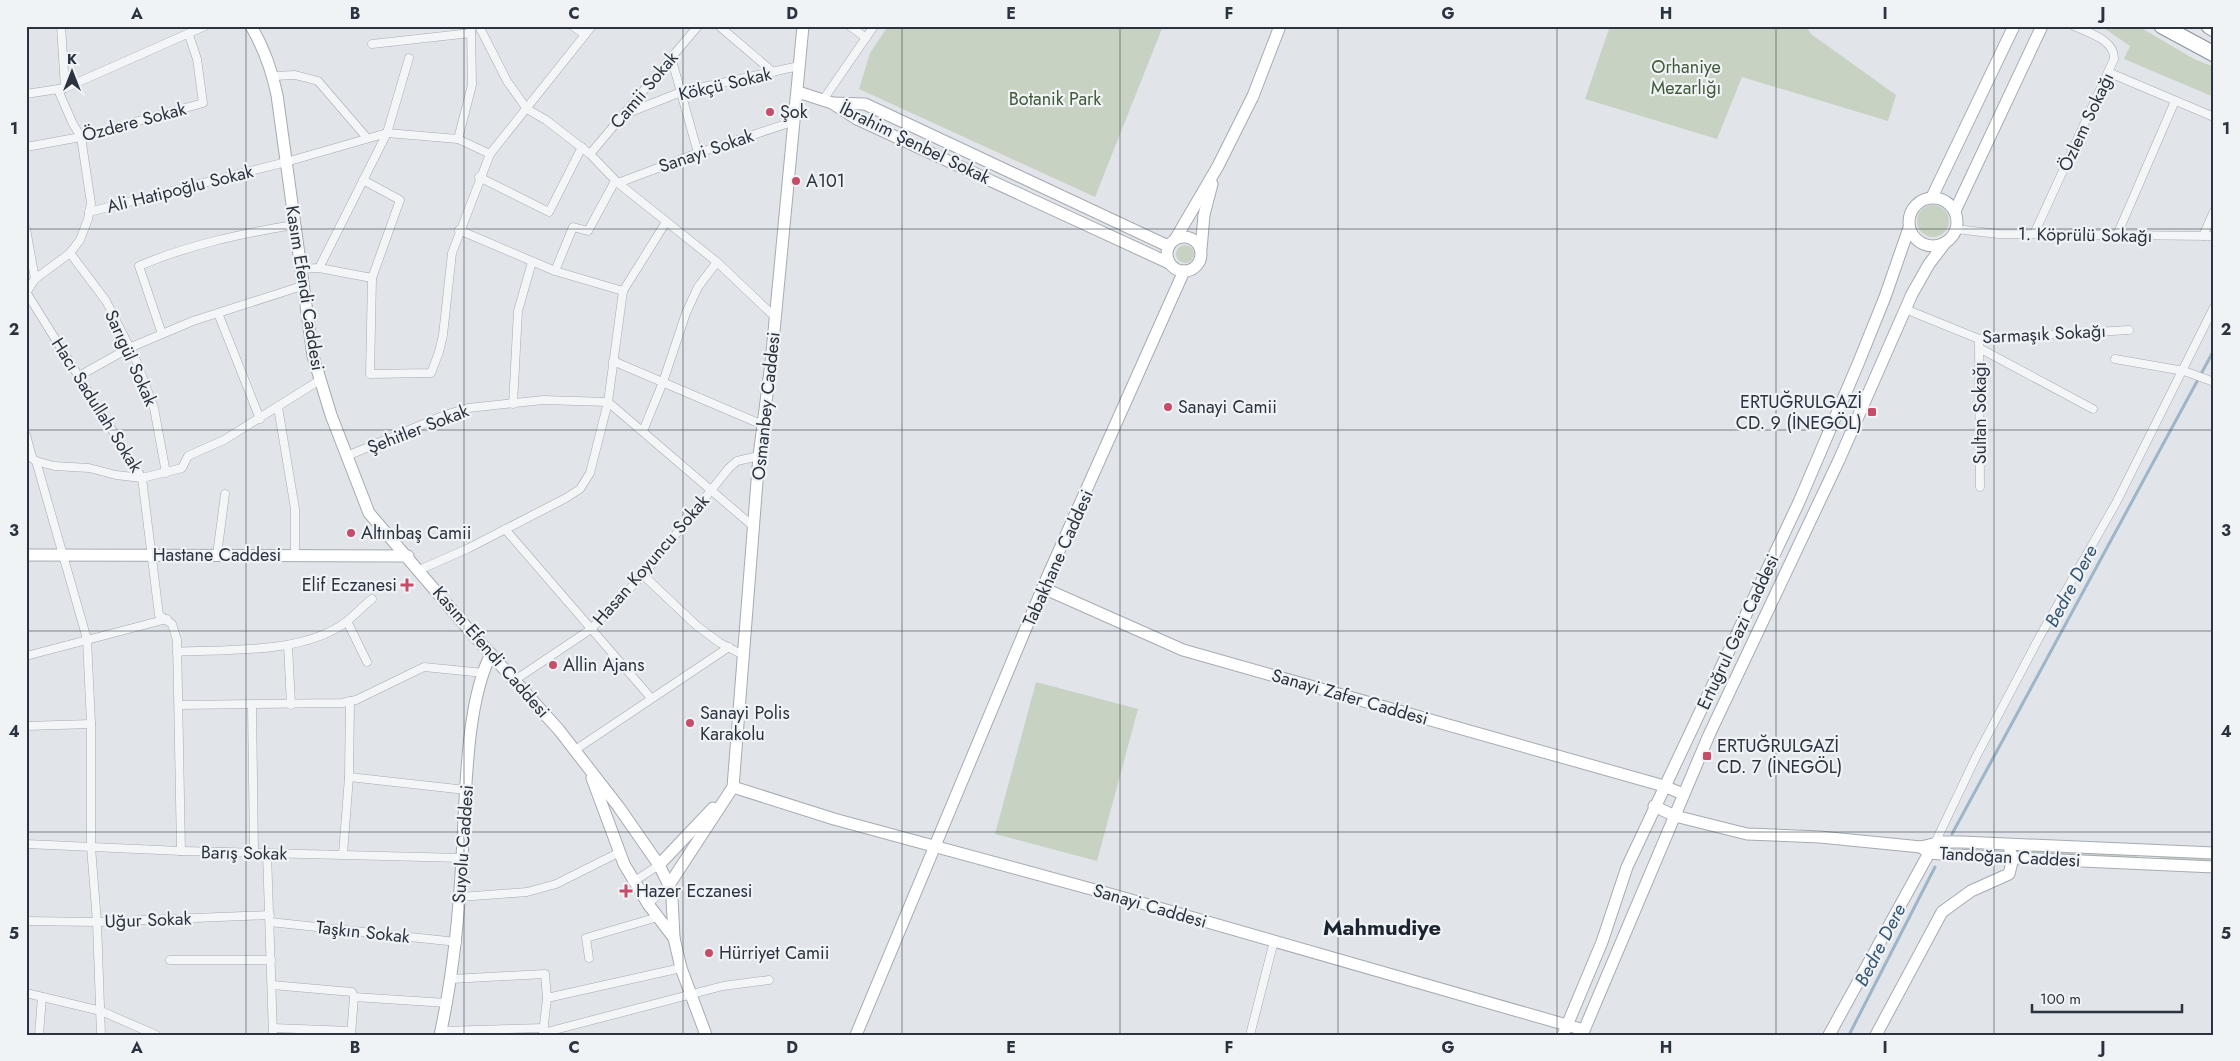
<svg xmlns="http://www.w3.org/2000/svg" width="2240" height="1061" font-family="Jost,sans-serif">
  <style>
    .green { fill: #c7d2c2 }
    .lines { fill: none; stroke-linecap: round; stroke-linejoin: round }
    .stream { stroke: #9db5c7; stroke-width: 3 }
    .street-casing { stroke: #a6abb3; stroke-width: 9 }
    .secondary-casing { stroke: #a6abb3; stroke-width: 13 }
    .highway-casing { stroke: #89939e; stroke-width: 17 }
    .street { stroke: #f3f5f7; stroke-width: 8 }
    .secondary { stroke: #fff; stroke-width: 11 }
    .highway { stroke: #fff; stroke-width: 15 }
    .grid { fill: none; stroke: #2a333f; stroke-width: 1; stroke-opacity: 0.55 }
    .poi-dot { fill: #c74c68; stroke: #f0f3f6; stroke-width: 2 }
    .labels { text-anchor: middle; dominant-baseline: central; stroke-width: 4.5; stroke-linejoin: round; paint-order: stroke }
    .park-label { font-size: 18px; fill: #415a38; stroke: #f0f3f6 }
    .street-label { font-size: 18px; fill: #2a333f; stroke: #f0f3f6 }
    .poi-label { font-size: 18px; fill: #2a333f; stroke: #f0f3f6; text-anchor: start }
    .water-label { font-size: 19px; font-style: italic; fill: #365571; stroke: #f0f3f6 }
    .district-label { font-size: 22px; font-weight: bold; fill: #1c2430; stroke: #f0f3f6 }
    .neatline { fill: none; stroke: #2a333f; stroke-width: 2 }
    .grid-label { font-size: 16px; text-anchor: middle; font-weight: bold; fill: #2a333f }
  </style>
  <rect width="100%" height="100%" fill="#e1e4e9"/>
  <!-- green -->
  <g class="green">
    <path d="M888,26H1163L1095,197L859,89L870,53Z"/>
    <path d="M1610,26H1806L1811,34L1896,95L1888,121L1742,77L1717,139L1585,99Z"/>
    <path d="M2101,26H2138L2194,59L2214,67V97L2124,59L2130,46Z"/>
    <circle cx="1933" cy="221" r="16"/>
    <circle cx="1185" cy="254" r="9"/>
    <path d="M1036,682L1138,709L1097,861L995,834Z"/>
    <path d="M2020,850L2137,855V858L2019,853Z"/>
    <path d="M2160,855L2214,857V861L2159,859Z"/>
  </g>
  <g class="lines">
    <!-- stream -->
    <g class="stream">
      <path d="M1952,834L2214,350"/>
      <path d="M1849,1035L1935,867"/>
    </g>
    <defs>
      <g id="street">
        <path d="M61,26L65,88"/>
        <path d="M479,26L507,81L527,109L546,120L590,154L618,183L717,262L776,318"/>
        <path d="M573,26L585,35"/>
        <path d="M719,26L773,72"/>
        <path d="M850,26L866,38"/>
        <path d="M372,44L471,33"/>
        <path d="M671,57L698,153"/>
        <path d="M2110,73L2214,117"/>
        <path d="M273,76L295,75L318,81L367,138"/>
        <path d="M26,94L65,88L205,26"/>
        <path d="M823,100L874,26"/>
        <path d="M623,115L681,92L799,66"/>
        <path d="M458,139L472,85L471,26"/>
        <path d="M26,147L81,137L203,103L197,59L189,35"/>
        <path d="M590,154L698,26"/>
        <path d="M479,177L549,212L582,147"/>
        <path d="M363,180L400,200L372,278L370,374L431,373L439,352L443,335L452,253L490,154L592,26"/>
        <path d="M618,183L698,153L795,121"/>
        <path d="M89,212L286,162L387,133L458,139L490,154"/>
        <path d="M26,229L35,279"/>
        <path d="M1956,229L1998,234L2214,236"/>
        <path d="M459,230L555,271L623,291"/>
        <path d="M2034,234L2114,59C2115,40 2089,33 2074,26"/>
        <path d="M2117,235L2175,101"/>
        <path d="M2203,236L2214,211"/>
        <path d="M70,253L106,301L136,360L154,408L166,473"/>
        <path d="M319,268L387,133L409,58"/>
        <path d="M299,269L319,268L372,278"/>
        <path d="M555,271L573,227L588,231L615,181"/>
        <path d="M26,292L142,478L159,615L172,624L177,640L181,851"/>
        <path d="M26,293L35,279L70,253L80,240L88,219L91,203L81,137L73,124L58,90"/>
        <path d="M1905,309L1979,339L2129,330"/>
        <path d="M218,313L260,419"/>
        <path d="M162,334L139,266C188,245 240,234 293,225"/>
        <path d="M1979,339L1980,487"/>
        <path d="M1981,349L2093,409"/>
        <path d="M2115,359L2184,371L2214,382"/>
        <path d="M613,361L763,425"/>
        <path d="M79,376L129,348L193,321L302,286"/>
        <path d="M608,402L754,527"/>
        <path d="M513,404L518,311L532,262"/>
        <path d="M278,407L295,509V556"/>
        <path d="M643,431L663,382L686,313L698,287L717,262"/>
        <path d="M26,435L32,457"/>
        <path d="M26,454L36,461L54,466L89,468L116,475L142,478L182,468L188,456L224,440L320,380"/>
        <path d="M347,456L445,415L468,408L543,400L608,402"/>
        <path d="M36,461L87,639L91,724V847L97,922L101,1035"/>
        <path d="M505,529L651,698"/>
        <path d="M217,555L225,494"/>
        <path d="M419,570L469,548L566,498L580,489L590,473L608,402L623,291L666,222"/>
        <path d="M643,575L697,626L720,643L743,655"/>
        <path d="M347,621L367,662"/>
        <path d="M288,645L291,705"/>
        <path d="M177,652C228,649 304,654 346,622C355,615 363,606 372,599"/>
        <path d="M26,656L167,619"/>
        <path d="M515,680L591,629L643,575L729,468L737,461L759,456"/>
        <path d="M179,705L342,703L356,700L424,667L484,673"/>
        <path d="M252,705L254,852"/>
        <path d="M26,726L91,724"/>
        <path d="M575,750L729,647"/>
        <path d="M349,777L466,790"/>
        <path d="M26,844L181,851L462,858"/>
        <path d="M1934,845L1976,757L2040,636L2116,503L2214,307"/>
        <path d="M267,853L273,1035"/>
        <path d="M343,854L349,777L350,701"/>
        <path d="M633,882L659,865"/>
        <path d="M460,897L527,892L556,884L620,852"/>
        <path d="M648,904L669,885"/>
        <path d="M26,921L97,922L270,915"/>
        <path d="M270,922L457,942"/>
        <path d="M589,958L586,938L658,917"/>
        <path d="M170,960H271"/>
        <path d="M451,979L545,974L547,998L681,968"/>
        <path d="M272,985L352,992L354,997L351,1035"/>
        <path d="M26,993L101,1011L156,1035"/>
        <path d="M354,997L447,1003"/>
        <path d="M273,1028L351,1031"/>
        <path d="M441,1031L544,1028"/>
        <path d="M543,1033L723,986L769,980"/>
        <path d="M543,1033L547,998"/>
        <path d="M39,1035L42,997"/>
        <path d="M1250,1035L1274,941"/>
      </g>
      <g id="secondary">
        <path d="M251,26C264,48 272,71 277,95L313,356L331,415L369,513L469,630L559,730L618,806L659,865L669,885L672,898L674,938L681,968L706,1035"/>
        <path d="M798,92L832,103L857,119L1169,263"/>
        <path d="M832,103L865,104L1168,246"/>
        <path d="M1932,197L2014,26"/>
        <circle cx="1933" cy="222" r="24"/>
        <path d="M1955,211L2042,26"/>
        <circle cx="1184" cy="254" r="17"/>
        <path d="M1176,238L1218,166L1253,96L1280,26"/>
        <path d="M1201,249L1204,215L1212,184"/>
        <path d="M26,555L408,556"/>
        <path d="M1043,588L1183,650L1664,786L1683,794"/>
        <path d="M592,778L624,864L648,904L674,938"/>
        <path d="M733,787L834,819L1117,896L1584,1030"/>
        <path d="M1654,806L1675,816L1747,834L1820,837L1921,847L1941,842H1962L2214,853"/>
        <path d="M1921,847L1929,853L1953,855L2214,867"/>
        <path d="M659,865L713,808"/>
        <path d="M669,885L733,787L759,456L771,363L803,26"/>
        <path d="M440,1035C453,976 459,917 462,857C466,799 465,705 491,654"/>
        <path d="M856,1035L1046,580L1184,271"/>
        <path d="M1563,1035L1602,942L1627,867L1799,502L1858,364L1885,297L1909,228"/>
        <path d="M1582,1035L1709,735L1839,460L1912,294L1929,264L1945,243"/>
        <path d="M1829,1035L1929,853"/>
        <path d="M1876,1035L1942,912L1971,891L2009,874L2013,858L2010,851"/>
      </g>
      <g id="highway">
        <path d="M2162,26L2214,54"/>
        <path d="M2209,26L2214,29"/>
      </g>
    </defs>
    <!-- street casing -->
    <use href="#street" class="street-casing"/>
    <!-- secondary casing -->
    <use href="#secondary" class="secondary-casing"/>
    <!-- highway casing -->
    <use href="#highway" class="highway-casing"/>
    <!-- street -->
    <use href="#street" class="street"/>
    <!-- secondary -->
    <use href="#secondary" class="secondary"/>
    <!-- highway -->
    <use href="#highway" class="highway"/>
  </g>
  <!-- grid -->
  <path class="grid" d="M246,26V1035M464,26V1035M683,26V1035M902,26V1035M1120,26V1035M1338,26V1035M1557,26V1035M1776,26V1035M1994,26V1035M26,229H2214M26,430H2214M26,631H2214M26,832H2214"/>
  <!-- markers -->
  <g class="poi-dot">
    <circle cx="770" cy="112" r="5"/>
    <circle cx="796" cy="181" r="5"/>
    <circle cx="1168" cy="407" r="5"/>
    <rect x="1867" y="407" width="10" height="10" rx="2.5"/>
    <circle cx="351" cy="533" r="5"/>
    <path d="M404.5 577.5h5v5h5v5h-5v5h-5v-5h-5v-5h5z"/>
    <circle cx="553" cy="665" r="5"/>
    <circle cx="690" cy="723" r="5"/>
    <rect x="1702" y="751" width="10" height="10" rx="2.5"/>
    <path d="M623.5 883.5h5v5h5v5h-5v5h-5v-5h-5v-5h5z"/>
    <circle cx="709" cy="953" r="5"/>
  </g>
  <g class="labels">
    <!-- park labels -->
    <g class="park-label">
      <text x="1686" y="67">Orhaniye<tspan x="1686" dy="21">Mezarlığı</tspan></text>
      <text x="1055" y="99">Botanik Park</text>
    </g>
    <!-- street labels -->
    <g class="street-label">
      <text transform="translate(725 84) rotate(-13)">Kökçü Sokak</text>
      <text transform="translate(644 90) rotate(-50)">Camii Sokak</text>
      <text transform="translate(134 122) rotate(-15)">Özdere Sokak</text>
      <text transform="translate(2086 122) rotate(-65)">Özlem Sokağı</text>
      <text transform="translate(915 143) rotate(26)">İbrahim Şenbel Sokak</text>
      <text transform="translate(706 151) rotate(-19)">Sanayi Sokak</text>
      <text transform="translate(180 189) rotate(-14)">Ali Hatipoğlu Sokak</text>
      <text transform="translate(2085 235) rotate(1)">1. Köprülü Sokağı</text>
      <text transform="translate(305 288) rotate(81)">Kasım Efendi Caddesi</text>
      <text transform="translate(2044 334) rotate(-3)">Sarmaşık Sokağı</text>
      <text transform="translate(131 358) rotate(66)">Sarıgül Sokak</text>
      <text transform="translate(97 405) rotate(58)">Hacı Sadullah Sokak</text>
      <text transform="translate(766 406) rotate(-84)">Osmanbey Caddesi</text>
      <text transform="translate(1980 413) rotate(-90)">Sultan Sokağı</text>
      <text transform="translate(418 429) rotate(-21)">Şehitler Sokak</text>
      <text x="217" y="555">Hastane Caddesi</text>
      <text transform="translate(1058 558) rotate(-66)">Tabakhane Caddesi</text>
      <text transform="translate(651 560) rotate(-49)">Hasan Koyuncu Sokak</text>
      <text transform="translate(1738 632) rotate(-65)">Ertuğrul Gazi Caddesi</text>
      <text transform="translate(491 652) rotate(49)">Kasım Efendi Caddesi</text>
      <text transform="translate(1350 697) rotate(16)">Sanayi Zafer Caddesi</text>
      <text transform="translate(463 844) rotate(-86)">Suyolu Caddesi</text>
      <text transform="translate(244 853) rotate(1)">Barış Sokak</text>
      <text transform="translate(2010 857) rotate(3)">Tandoğan Caddesi</text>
      <text transform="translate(1150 906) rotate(16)">Sanayi Caddesi</text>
      <text transform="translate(148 920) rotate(-2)">Uğur Sokak</text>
      <text transform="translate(363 932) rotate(6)">Taşkın Sokak</text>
    </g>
    <!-- poi labels -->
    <g class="poi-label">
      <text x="780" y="112">Şok</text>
      <text x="806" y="181">A101</text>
      <text x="1862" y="402" text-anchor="end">ERTUĞRULGAZİ<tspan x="1862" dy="21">CD. 9 (İNEGÖL)</tspan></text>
      <text x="1178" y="407">Sanayi Camii</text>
      <text x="361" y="533">Altınbaş Camii</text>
      <text x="397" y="585" text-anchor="end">Elif Eczanesi</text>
      <text x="563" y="665">Allin Ajans</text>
      <text x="700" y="713">Sanayi Polis<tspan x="700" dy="21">Karakolu</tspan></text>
      <text x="1717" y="746">ERTUĞRULGAZİ<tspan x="1717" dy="21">CD. 7 (İNEGÖL)</tspan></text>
      <text x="636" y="891">Hazer Eczanesi</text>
      <text x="719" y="953">Hürriyet Camii</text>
    </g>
    <!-- water labels -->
    <g class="water-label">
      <text transform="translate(2071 586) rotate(-62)">Bedre Dere</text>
      <text transform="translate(1880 945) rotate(-63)">Bedre Dere</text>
    </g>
    <!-- district labels -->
    <g class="district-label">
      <text x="1382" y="927">Mahmudiye</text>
    </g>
  </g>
  <!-- border -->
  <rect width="2240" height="1061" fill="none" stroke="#f0f3f6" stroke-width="55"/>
  <!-- north arrow -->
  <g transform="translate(72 72)" stroke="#f0f3f6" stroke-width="4" paint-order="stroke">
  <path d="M0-4L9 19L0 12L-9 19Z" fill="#2a333f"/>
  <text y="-8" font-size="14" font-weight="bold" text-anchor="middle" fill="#2a333f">K</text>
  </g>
  <!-- scale -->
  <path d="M2032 1004v8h150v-8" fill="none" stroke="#2a333f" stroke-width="2.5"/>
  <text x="2040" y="1004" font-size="15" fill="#2a333f" stroke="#f0f3f6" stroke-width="4" paint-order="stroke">100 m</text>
  <rect x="28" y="28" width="2184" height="1006" class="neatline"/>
  <g class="grid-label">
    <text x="137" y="19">A</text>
    <text x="355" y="19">B</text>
    <text x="574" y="19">C</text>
    <text x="792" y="19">D</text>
    <text x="1011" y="19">E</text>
    <text x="1229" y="19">F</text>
    <text x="1448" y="19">G</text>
    <text x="1666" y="19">H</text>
    <text x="1885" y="19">I</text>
    <text x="2103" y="19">J</text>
    <text x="14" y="134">1</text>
    <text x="2226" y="134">1</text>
    <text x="14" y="335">2</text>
    <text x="2226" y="335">2</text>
    <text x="14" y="536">3</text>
    <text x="2226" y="536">3</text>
    <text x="14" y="737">4</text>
    <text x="2226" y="737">4</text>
    <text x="14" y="939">5</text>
    <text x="2226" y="939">5</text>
    <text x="137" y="1053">A</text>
    <text x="355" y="1053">B</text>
    <text x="574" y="1053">C</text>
    <text x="792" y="1053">D</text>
    <text x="1011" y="1053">E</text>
    <text x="1229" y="1053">F</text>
    <text x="1448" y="1053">G</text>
    <text x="1666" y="1053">H</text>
    <text x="1885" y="1053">I</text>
    <text x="2103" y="1053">J</text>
  </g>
</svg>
